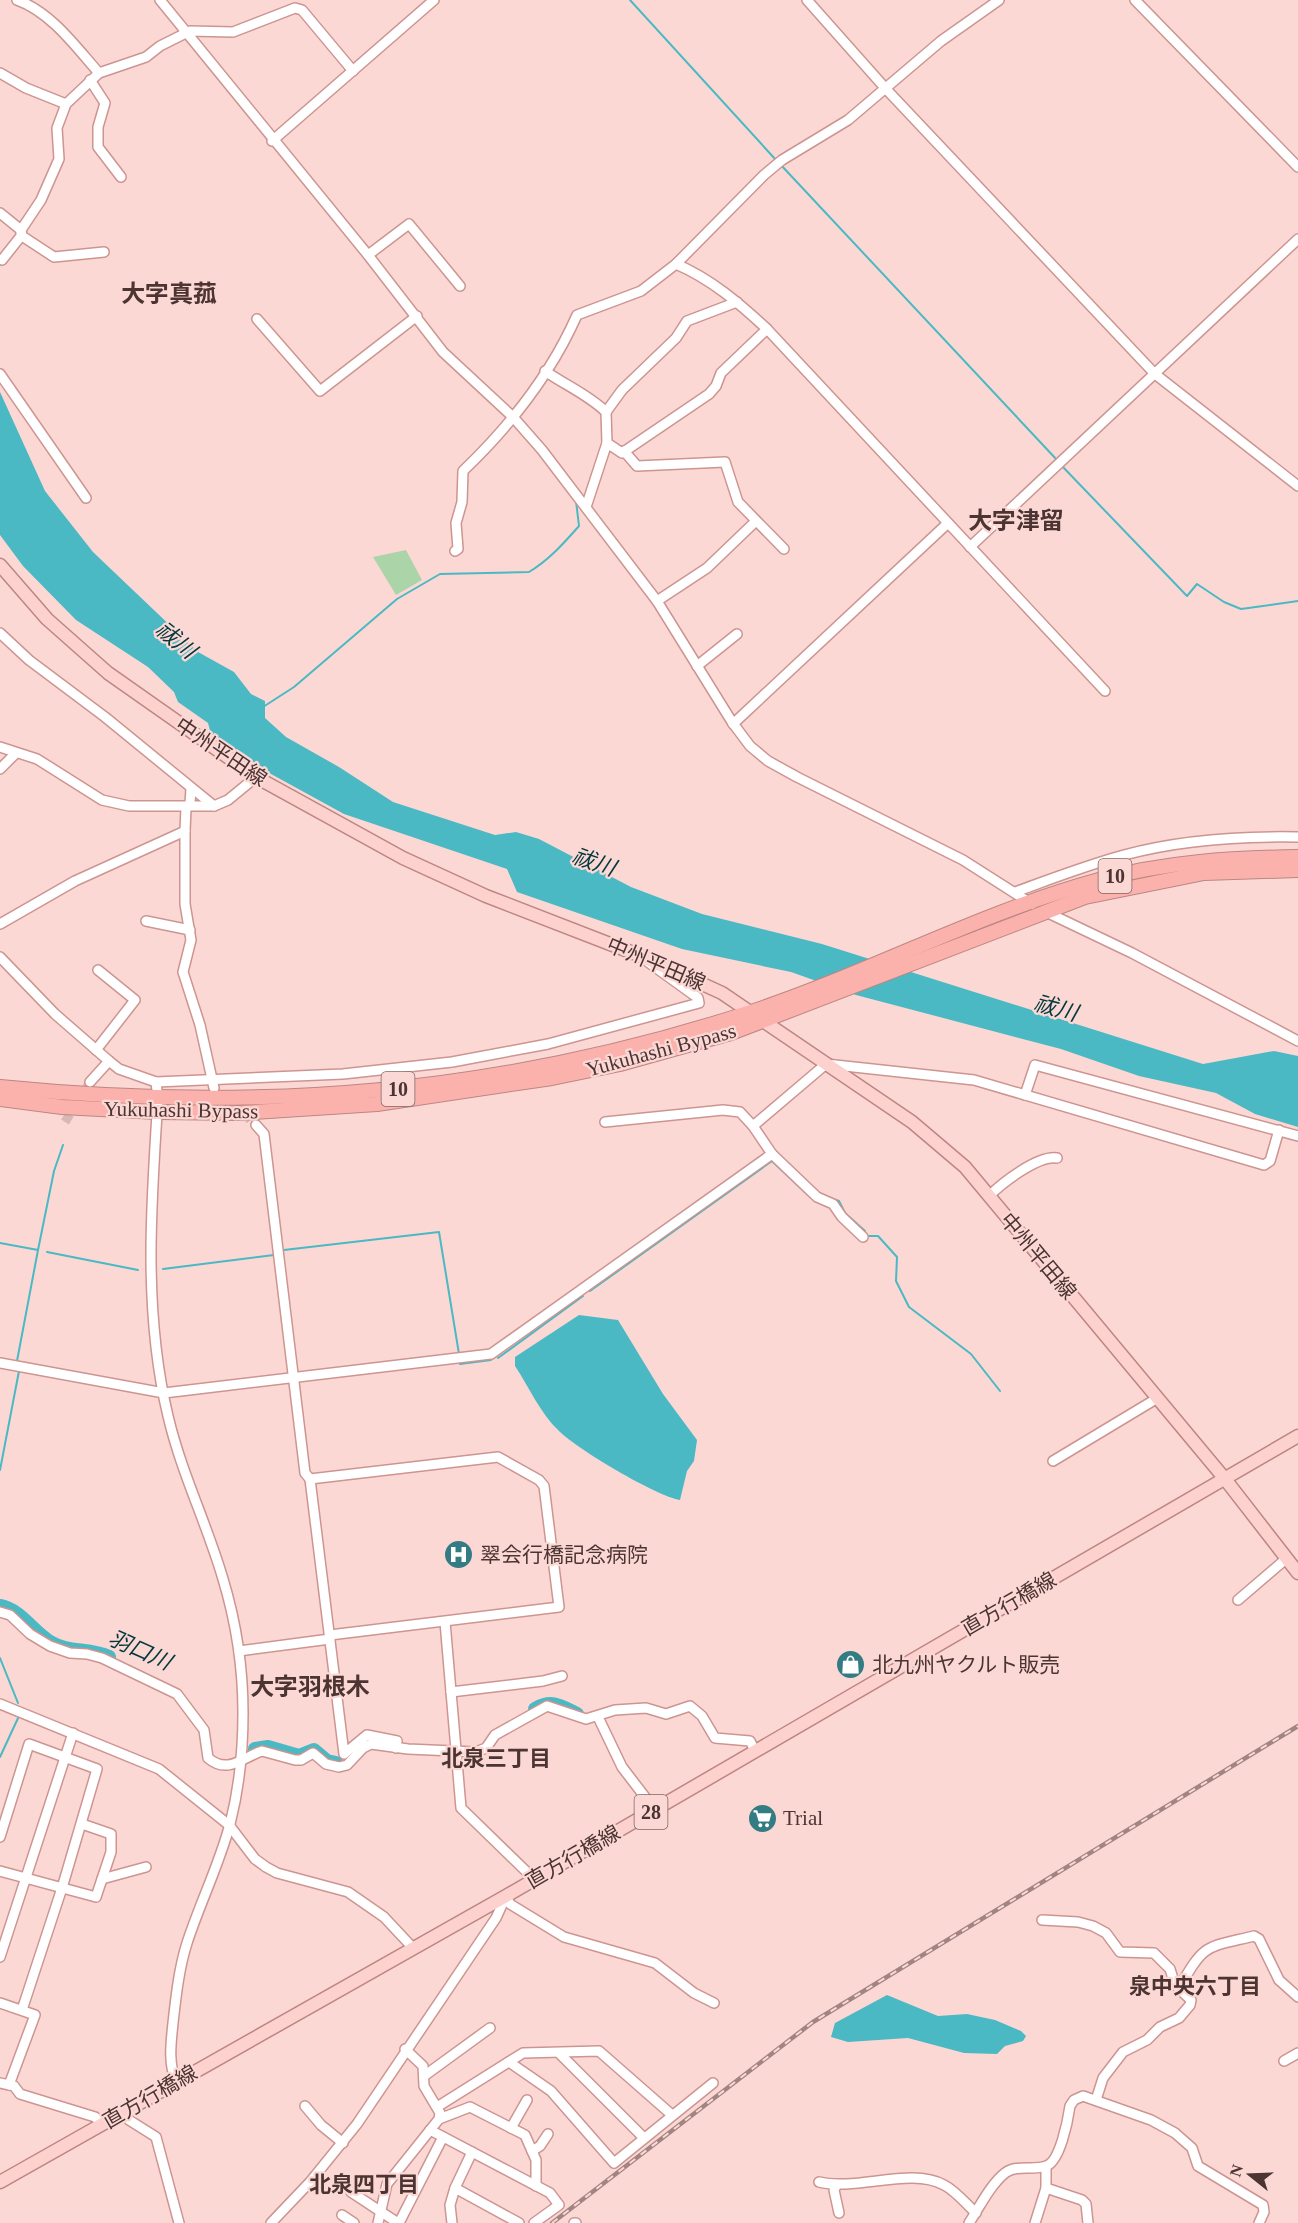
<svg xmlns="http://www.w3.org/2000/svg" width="1298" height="2223" font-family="'Times New Roman','Noto Sans JP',serif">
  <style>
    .green { fill: #acd4a9 }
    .water { fill: #4ab9c3 }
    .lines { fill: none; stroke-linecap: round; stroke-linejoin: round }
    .stream { stroke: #4ab9c3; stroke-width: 2 }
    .river { stroke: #4ab9c3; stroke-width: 14 }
    .minor-tunnel { stroke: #d9b7b4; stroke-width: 9; stroke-dasharray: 9 4.5; stroke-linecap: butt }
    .minor-casing { stroke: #cd9591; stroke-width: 12 }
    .major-casing { stroke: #bd8682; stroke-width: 15 }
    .highway-casing { stroke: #bd8682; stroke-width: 16 }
    .minor { stroke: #fff; stroke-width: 9 }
    .major { stroke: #fdd1ce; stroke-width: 12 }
    .highway { stroke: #fbb2ad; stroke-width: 14 }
    .rail-casing { stroke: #a28482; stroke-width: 4.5 }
    .rail { stroke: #fcd8d5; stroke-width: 2; stroke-dasharray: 7; stroke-linecap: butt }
    .labels { text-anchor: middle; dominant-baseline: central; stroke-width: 4.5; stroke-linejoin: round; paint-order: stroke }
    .shield { fill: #fcd8d5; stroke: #806563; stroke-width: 1.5 }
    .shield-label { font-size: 20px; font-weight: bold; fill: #4b3432 }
    .street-label { font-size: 21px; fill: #4b3432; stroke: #fcd8d5 }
    .poi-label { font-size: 21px; fill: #4b3432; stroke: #fcd8d5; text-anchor: start }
    .water-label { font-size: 22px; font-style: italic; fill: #02383d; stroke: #fcd8d5 }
    .neighbourhood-label { font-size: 22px; font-weight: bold; fill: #4b3432; stroke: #fcd8d5 }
    .quarter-label { font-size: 24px; font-weight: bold; fill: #4b3432; stroke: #fcd8d5 }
  </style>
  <rect width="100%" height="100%" fill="#fcd8d5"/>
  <!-- green -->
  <path class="green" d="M406,550L422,580L396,595L373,557Z"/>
  <!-- water -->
  <g class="water">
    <path d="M0,392L45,491L93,552L198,652L234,672L251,694L265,701V718L286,737L339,767L393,802L495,835L516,832L539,839L631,887L702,914L822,944L1203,1064L1274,1051L1298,1056V1127L1255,1114L1216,1093L1139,1076L1061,1049L856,995L791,972L682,949L517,892L507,869L344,814L271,774L211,734L208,723L178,702L174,692L148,667L76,620L23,566L0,535Z"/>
    <path d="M579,1315L618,1320L663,1394L697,1440L694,1461L687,1471L680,1500C656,1496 577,1449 559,1431C540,1413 529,1387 515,1366V1357Z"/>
    <path d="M887,1995L938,2016L967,2014L995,2020L1021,2031L1026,2036L1023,2041L1005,2046L997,2054L964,2053L908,2038L848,2042L831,2037L835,2023Z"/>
  </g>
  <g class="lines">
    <!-- stream -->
    <g class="stream">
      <path d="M630,0L776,160"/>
      <path d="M780,164L1057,460"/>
      <path d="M1061,465L1187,596L1197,584L1224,602L1241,609L1298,601"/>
      <path d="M263,707L294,687L397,599L440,574L529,572C549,560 563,544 579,526L576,501"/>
      <path d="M822,1195L839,1201L845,1213L865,1231"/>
      <path d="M869,1236H878L897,1257L896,1281L909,1307L971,1354L1000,1391"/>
      <path d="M0,1243L38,1250L54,1171L63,1145"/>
      <path d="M284,1250L439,1232L459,1354"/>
      <path d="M47,1252L138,1270"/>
      <path d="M163,1269L274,1255"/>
      <path d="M590,1291L772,1161L808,1195"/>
      <path d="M498,1358L583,1296"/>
      <path d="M17,1361L38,1250"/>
      <path d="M460,1364L491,1360"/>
      <path d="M0,1470L19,1371"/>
      <path d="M0,1658L18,1703"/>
      <path d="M0,1757L19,1716"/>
    </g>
    <!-- river -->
    <g class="river">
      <path d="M0,1606C21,1610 32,1631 50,1642C68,1653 89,1648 109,1657"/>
      <path d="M535,1709C552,1699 561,1706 577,1714"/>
      <path d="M255,1749L268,1747L299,1756L314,1750L327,1761L336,1763"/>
    </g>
    <!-- minor-tunnel -->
    <g class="minor-tunnel">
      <path d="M223,1096L256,1125"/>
      <path d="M65,1122L90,1082"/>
    </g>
    <defs>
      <g id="minor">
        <path d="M17,0C51,12 76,47 99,73"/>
        <path d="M160,0L368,255L443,352L513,417L542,450L657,601L732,722L750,746L768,761L797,777L963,860L1032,904"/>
        <path d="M807,0L886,89L1155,374L1298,486"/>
        <path d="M1135,0L1298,167"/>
        <path d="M0,73L26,88L66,104"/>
        <path d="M90,80L105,103L98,127V147L121,177"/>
        <path d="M272,141L434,0"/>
        <path d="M0,213L21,230L22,236L54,257L104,252"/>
        <path d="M368,255L409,224L460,286"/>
        <path d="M2,260L21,236V230L41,200L59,159L57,128L66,104L99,73L146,57L160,46L190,31L233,32L295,8L302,10L353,71"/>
        <path d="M676,264C711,279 739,303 767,329L1105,691"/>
        <path d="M257,319L320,391L417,316"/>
        <path d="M545,371C565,385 589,395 606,412L607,443"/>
        <path d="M0,374L86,498"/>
        <path d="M606,412L622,390L676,338L687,321L737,302"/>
        <path d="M624,451L637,466L725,462L738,502L784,549"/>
        <path d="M586,507L607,443L622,453L709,394L716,386L721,373L767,329"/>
        <path d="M970,547L1298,239"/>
        <path d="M455,551L458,549L456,523L462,502L463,471C509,427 551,374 577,315L641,291L676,264L764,175L782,160L848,120L941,41L999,0"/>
        <path d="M657,601L707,568L756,521"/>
        <path d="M0,633L29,660L105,717L214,806"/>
        <path d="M697,666L737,634"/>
        <path d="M733,724L948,523"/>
        <path d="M0,747L37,759L102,800L129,806H214L228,800L256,777"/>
        <path d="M0,769L15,754"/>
        <path d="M191,789L190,803L186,808L185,831V904L191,940L183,972L200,1025L214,1088"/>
        <path d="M1015,892C1051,879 1087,865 1124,855C1179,840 1242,836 1298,837"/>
        <path d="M1044,911L1132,953L1298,1041"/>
        <path d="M146,921L190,930"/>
        <path d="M0,924L75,881L185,831"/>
        <path d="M0,957L55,1014L109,1061L119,1069L156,1082L343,1074L452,1062L548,1044L699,1003L698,998L648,962"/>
        <path d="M96,1050L135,1000L98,970"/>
        <path d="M90,1082L109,1061"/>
        <path d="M156,1082L158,1099C151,1204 143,1312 168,1416C181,1472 207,1524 223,1579C236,1622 243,1668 243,1713C243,1750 239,1789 230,1824C219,1865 200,1903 187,1943C179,1968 176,1996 173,2023C171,2043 168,2062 176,2082"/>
        <path d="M1025,1095L1035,1065L1298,1136"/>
        <path d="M605,1122L723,1110L740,1112L753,1126L826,1064L974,1080L1264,1165L1270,1161L1279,1130"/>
        <path d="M256,1125L264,1134L305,1473L310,1479L498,1457L539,1480L544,1486L559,1607L330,1635"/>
        <path d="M772,1154L817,1197L833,1204L842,1217L863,1237"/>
        <path d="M989,1196C1002,1183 1038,1155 1057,1158"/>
        <path d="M0,1363L164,1393L491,1354L772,1154L753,1126"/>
        <path d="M1053,1461L1156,1399"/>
        <path d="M310,1479L344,1754L367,1735L397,1741L396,1748"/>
        <path d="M1238,1600L1287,1558"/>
        <path d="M0,1612L10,1615L30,1634L50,1646L70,1653L87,1654L102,1658L177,1694L204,1730L208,1758C228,1775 243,1757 262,1751L295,1760H301L313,1753L326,1764L339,1767L347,1765L363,1748L371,1744L408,1749L476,1752L486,1748L495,1735L547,1706L586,1719L615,1710L646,1708L666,1714L690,1706L702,1716L715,1738L750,1741L755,1751"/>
        <path d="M445,1622L461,1808L534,1879"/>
        <path d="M239,1651L330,1639"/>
        <path d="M451,1692L543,1681L562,1676"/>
        <path d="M0,1704L159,1769L229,1825L255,1859L266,1867L277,1873L348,1892L384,1917L413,1948"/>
        <path d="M599,1719L622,1767L655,1810"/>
        <path d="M0,1837L29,1744L97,1769L62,1888L22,2010"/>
        <path d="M0,1871L96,1897L111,1852V1834L82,1824"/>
        <path d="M102,1879L146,1867"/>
        <path d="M506,1896L510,1904L564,1937L655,1963L694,1993L714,2003"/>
        <path d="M1042,1920L1078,1922L1093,1926L1106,1933L1120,1952L1154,1953L1170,1969L1175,1985L1191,2000L1190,2005L1179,2018L1160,2027L1147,2040L1123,2052L1103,2078L1096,2100"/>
        <path d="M0,1957L73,1733"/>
        <path d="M1179,1988C1205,1943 1204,1948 1254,1936L1259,1939L1279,1980L1298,1997"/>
        <path d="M0,2003L35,2015L9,2085"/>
        <path d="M560,2054L644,2138"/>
        <path d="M1284,2061L1298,2053"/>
        <path d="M509,2062L551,2091L614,2163L713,2083"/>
        <path d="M424,2076L490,2028"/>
        <path d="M0,2083L14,2086L20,2094L95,2117L102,2124"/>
        <path d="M305,2106L321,2125L343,2143"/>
        <path d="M437,2107L523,2053L599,2051L672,2115"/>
        <path d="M123,2112L129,2120L156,2137L179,2223"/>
        <path d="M439,2119L470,2107L525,2135L536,2160V2186"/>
        <path d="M511,2128L527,2100"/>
        <path d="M430,2130L550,2193L559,2205L534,2223"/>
        <path d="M532,2151L540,2146L548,2134"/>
        <path d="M819,2182C857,2191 911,2167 944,2185C956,2191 966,2204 976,2213"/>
        <path d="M836,2186L834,2190L839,2213"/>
        <path d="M455,2188L472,2152"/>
        <path d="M1046,2188L1082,2200L1086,2204L1088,2223"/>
        <path d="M351,2192L398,2223"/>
        <path d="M342,2215L354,2223"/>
        <path d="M271,2223L310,2182L357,2124L496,1918L506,1896"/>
        <path d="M378,2223L387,2184L439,2119L440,2113L424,2086L423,2066L405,2049"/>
        <path d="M399,2223L443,2137"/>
        <path d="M452,2223L450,2205L455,2188L519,2223"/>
        <path d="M574,2223H576"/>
        <path d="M969,2223C979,2208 990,2185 1005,2173C1017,2164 1033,2171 1046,2166C1060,2162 1068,2120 1070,2106L1074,2100L1083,2096L1151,2120L1175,2133L1192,2148L1198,2166L1263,2205L1264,2212L1259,2223"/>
        <path d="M1035,2223L1046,2188V2167"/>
      </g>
      <g id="major">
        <path d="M0,565L47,619L108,673L256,777L403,858L486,896L641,956L722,993L912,1122L965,1167L1225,1479L1298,1573"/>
        <path d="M0,2182L506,1896L1298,1436"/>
      </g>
      <g id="highway">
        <path d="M0,1087C260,1113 499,1094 748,1013C867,974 978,913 1099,880C1164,862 1231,858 1298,857"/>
        <path d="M0,1099L62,1107L157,1112L240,1113L377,1104L552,1078L620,1064L731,1033L1085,897L1204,873L1298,870"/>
      </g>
    </defs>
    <!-- minor casing -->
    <use href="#minor" class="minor-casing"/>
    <!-- major casing -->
    <use href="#major" class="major-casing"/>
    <!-- highway casing -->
    <use href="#highway" class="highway-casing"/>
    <!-- minor -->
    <use href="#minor" class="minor"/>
    <!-- major -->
    <use href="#major" class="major"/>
    <!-- highway -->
    <use href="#highway" class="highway"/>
    <defs>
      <path id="rail" d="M552,2223L813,2022L1298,1726"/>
    </defs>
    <!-- rail casing -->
    <use href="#rail" class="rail-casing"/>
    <!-- rail -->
    <use href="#rail" class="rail"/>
  </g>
  <!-- icons -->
  <defs>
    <symbol id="hospital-disc" viewBox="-11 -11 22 22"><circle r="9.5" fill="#347c83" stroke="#fcd8d5"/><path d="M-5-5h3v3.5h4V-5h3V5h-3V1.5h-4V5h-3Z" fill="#fff"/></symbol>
    <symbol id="shop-disc" viewBox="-11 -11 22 22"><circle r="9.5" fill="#347c83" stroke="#fcd8d5"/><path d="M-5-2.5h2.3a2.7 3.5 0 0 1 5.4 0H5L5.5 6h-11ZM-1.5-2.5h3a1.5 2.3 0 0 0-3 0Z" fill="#fff"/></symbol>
    <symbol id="supermarket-disc" viewBox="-11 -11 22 22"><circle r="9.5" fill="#347c83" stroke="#fcd8d5"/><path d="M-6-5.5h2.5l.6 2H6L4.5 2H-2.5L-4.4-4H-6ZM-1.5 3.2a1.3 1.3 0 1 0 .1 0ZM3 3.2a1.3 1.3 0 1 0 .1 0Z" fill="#fff"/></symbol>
  </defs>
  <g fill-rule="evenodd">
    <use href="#hospital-disc" x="442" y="1538" width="33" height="33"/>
    <use href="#shop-disc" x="834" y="1648" width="33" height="33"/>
    <use href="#supermarket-disc" x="746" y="1802" width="33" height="33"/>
  </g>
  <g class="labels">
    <!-- shield labels -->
    <g class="shield">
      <rect x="1098.5" y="859" width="33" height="34" rx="4.5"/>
      <rect x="381.5" y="1072" width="33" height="34" rx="4.5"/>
      <rect x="634.5" y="1795" width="33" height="34" rx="4.5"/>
    </g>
    <g class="shield-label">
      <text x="1115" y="876">10</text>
      <text x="398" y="1089">10</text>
      <text x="651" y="1812">28</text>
    </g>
    <!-- street labels -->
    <g class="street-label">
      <text transform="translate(221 752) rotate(34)">中州平田線</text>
      <text transform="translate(656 964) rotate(23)">中州平田線</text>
      <text transform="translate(661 1050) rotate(-15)">Yukuhashi Bypass</text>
      <text transform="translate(181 1110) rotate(1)">Yukuhashi Bypass</text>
      <text transform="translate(1038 1256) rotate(50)">中州平田線</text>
      <text transform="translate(1009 1604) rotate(-30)">直方行橋線</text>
      <text transform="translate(573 1857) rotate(-30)">直方行橋線</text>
      <text transform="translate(150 2097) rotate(-30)">直方行橋線</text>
    </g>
    <!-- poi labels -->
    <g class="poi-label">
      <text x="480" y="1555">翠会行橋記念病院</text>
      <text x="872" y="1665">北九州ヤクルト販売</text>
      <text x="783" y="1818">Trial</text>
    </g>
    <!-- water labels -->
    <g class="water-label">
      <text transform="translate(176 640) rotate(39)">祓川</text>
      <text transform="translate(594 862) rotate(19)">祓川</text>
      <text transform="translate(1056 1008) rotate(15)">祓川</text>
      <text transform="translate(140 1650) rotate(24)">羽口川</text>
    </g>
    <!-- neighbourhood labels -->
    <g class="neighbourhood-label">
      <text x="496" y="1758">北泉三丁目</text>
      <text x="1195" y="1986">泉中央六丁目</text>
      <text x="364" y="2184">北泉四丁目</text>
    </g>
    <!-- quarter labels -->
    <g class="quarter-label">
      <text x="169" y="294">大字真菰</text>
      <text x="1016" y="521">大字津留</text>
      <text x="310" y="1687">大字羽根木</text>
    </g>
  </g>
  <!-- north arrow -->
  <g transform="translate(1250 2175) rotate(288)" stroke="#fcd8d5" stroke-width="4.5" paint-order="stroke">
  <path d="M0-4.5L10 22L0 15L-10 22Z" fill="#4b3432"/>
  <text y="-9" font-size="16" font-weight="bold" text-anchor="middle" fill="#4b3432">N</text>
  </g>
</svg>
